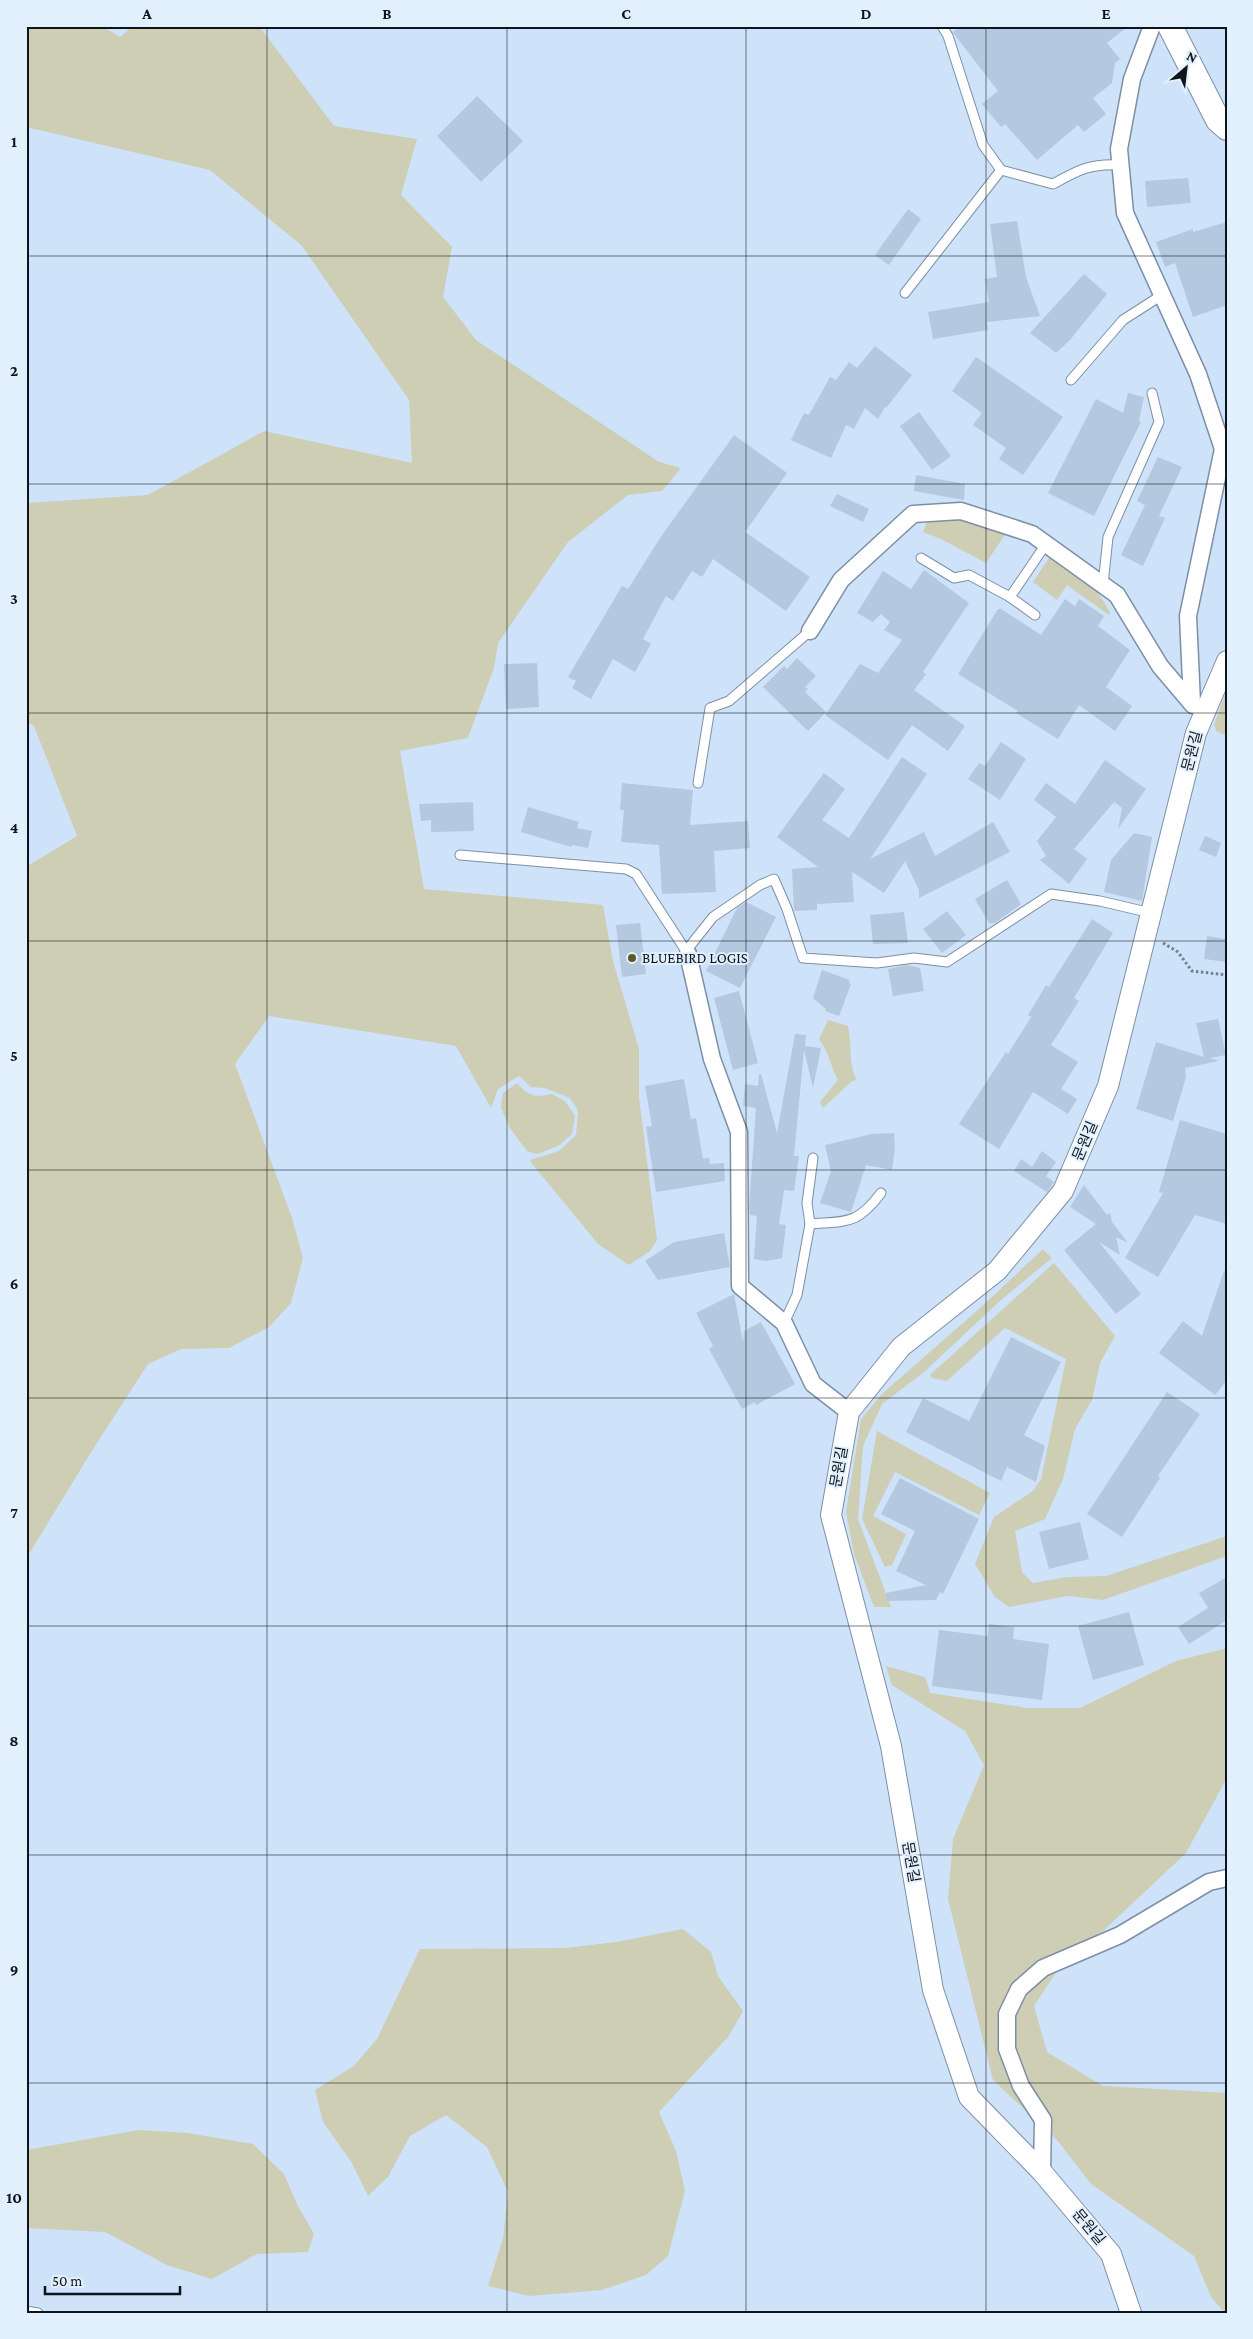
<svg xmlns="http://www.w3.org/2000/svg" width="1253" height="2339" font-family="'Crimson Pro','Noto Sans KR',serif">
  <style>
    .green { fill: #cdceb4 }
    .building { fill: #b4c8e0 }
    .lines { fill: none; stroke-linecap: round; stroke-linejoin: round }
    .service-casing { stroke: #7d8fa6; stroke-width: 11 }
    .minor-casing { stroke: #7d8fa6; stroke-width: 19 }
    .tertiary-casing { stroke: #7d8fa6; stroke-width: 22 }
    .secondary-casing { stroke: #7d8fa6; stroke-width: 26 }
    .path { stroke: #728090; stroke-width: 3; stroke-dasharray: 2.5 2.5; stroke-linecap: butt }
    .service { stroke: #fff; stroke-width: 9 }
    .minor { stroke: #fff; stroke-width: 16 }
    .tertiary { stroke: #fff; stroke-width: 20 }
    .secondary { stroke: #fff; stroke-width: 24 }
    .grid { fill: none; stroke: #0d141c; stroke-width: 1; stroke-opacity: 0.55 }
    .poi-dot { fill: #5b5b28; stroke: #e2effd; stroke-width: 2 }
    .labels { text-anchor: middle; dominant-baseline: central; stroke-width: 4; stroke-linejoin: round; paint-order: stroke }
    .street-label { font-size: 15px; fill: #0d141c; stroke: #e2effd }
    .poi-label { font-size: 15px; fill: #0d141c; stroke: #e2effd; text-anchor: start }
    .neatline { fill: none; stroke: #0d141c; stroke-width: 2 }
    .grid-label { font-size: 16px; text-anchor: middle; font-weight: bold; fill: #0d141c }
  </style>
  <rect width="100%" height="100%" fill="#cee2fa"/>
  <!-- green -->
  <g class="green">
    <path d="M26,26H101L120,37L133,26H259L334,126L417,139L401,195L452,247L443,297L476,340L659,462L681,468L662,491L628,495L568,542L498,643L494,668L468,738L400,751L424,889L603,905L613,961L639,1049V1097L657,1240L650,1251L629,1265L598,1244L533,1165L530,1160L559,1151L576,1135L578,1111L570,1098L545,1088L531,1087L519,1076L498,1089L491,1108L456,1046L269,1016L235,1064L292,1218L303,1258L291,1303L269,1327L229,1348L181,1349L148,1364L93,1449L26,1559V867L77,836L34,726L26,722V503L148,495L264,431L412,463L409,400L302,246L210,170L26,127Z"/>
    <path d="M963,516L1006,533L986,563L941,539L923,532L928,520Z"/>
    <path d="M1051,555L1095,588L1110,612L1109,615L1067,585L1057,600L1033,582Z"/>
    <path d="M1227,689V735L1217,732L1214,725Z"/>
    <path d="M828,1020L848,1026C852,1043 848,1065 857,1080L852,1081L823,1108L820,1102L838,1080C830,1066 829,1051 819,1039Z"/>
    <path d="M517,1083C528,1096 535,1098 552,1094L565,1101L575,1116L572,1134L558,1146L537,1154L527,1151L510,1128L501,1108L503,1093Z"/>
    <path d="M1043,1249L1052,1258L1001,1300L923,1373L882,1404L863,1446L858,1519L891,1607H874L854,1554L846,1512L861,1419L882,1394L980,1308Z"/>
    <path d="M1054,1263L1115,1336L1100,1363L1092,1400L1075,1429L1063,1479L1045,1519L1015,1531L1022,1572L1033,1583L1067,1577L1106,1576L1227,1536V1556L1103,1600L1068,1596L1009,1607L995,1597L975,1564L994,1517L1033,1491L1041,1479L1066,1359L1005,1328L947,1381L932,1378L930,1375Z"/>
    <path d="M877,1431L990,1493L979,1515L895,1472L873,1516L906,1534L892,1565L885,1567L862,1519Z"/>
    <path d="M1227,1648V1778L1186,1853L1103,1931L1067,1956L1034,2006L1047,2052L1103,2086L1227,2093V2313H1225L1211,2297L1194,2256L1091,2184L1057,2140L993,2080L948,1899L953,1839L984,1765L965,1731L892,1685L886,1666L925,1677L930,1693L1028,1708H1080L1176,1661Z"/>
    <path d="M683,1929L711,1952L718,1976L743,2011L728,2037L659,2112L676,2151L685,2191L668,2256L646,2275L602,2290L529,2296L488,2286L503,2239L508,2192L487,2147L446,2115L410,2136L388,2177L368,2196L352,2163L323,2122L315,2090L354,2066L377,2039L420,1949L565,1948L616,1942Z"/>
    <path d="M139,2130L188,2133L253,2144L284,2174L297,2204L314,2234L308,2252L257,2254L212,2279L167,2265L105,2232L26,2228V2150Z"/>
  </g>
  <!-- building -->
  <g class="building">
    <path d="M961,26H1128L1107,43L1120,59L1115,63L1112,83L1093,98L1106,114L1084,132L1078,125L1037,160L1005,124L1001,127L982,104L998,91L954,34L953,32Z"/>
    <path d="M477,96L523,141L481,182L437,136Z"/>
    <path d="M1188,178L1191,203L1147,207L1145,181Z"/>
    <path d="M908,209L921,219L889,265L875,255Z"/>
    <path d="M1017,221L1026,277L1040,316L987,322L988,330L933,339L928,312L989,302L985,279L997,277L990,224Z"/>
    <path d="M1227,222V305L1193,317L1175,263L1165,267L1156,242L1193,229V232Z"/>
    <path d="M1084,274L1107,294L1070,340L1056,353L1030,333Z"/>
    <path d="M875,346L912,375L886,408L885,407L878,419L865,408L854,429L846,425L831,458L791,440L804,413L809,415L830,377L836,380L849,362L857,368Z"/>
    <path d="M976,357L1063,417L1023,475L999,459L1006,448L973,425L982,413L952,391Z"/>
    <path d="M1128,393L1144,397L1139,420L1141,422L1094,516L1048,493L1096,399L1123,413Z"/>
    <path d="M919,412L951,456L932,470L900,426Z"/>
    <path d="M734,435L787,473L745,532L810,577L786,611L713,559L702,577L692,571L673,601L666,596L643,639L651,644L635,672L613,659L591,699L572,688L576,681L568,677L622,586L628,589L660,538Z"/>
    <path d="M1158,457L1182,467L1159,516L1165,518L1143,566L1121,555L1145,505L1137,501Z"/>
    <path d="M916,475L965,484L964,500L914,491Z"/>
    <path d="M837,494L869,509L863,522L830,506Z"/>
    <path d="M924,570L969,603L923,672L926,674L914,690L965,726L948,751L912,725L888,760L825,715L860,664L878,673L902,640L884,630L890,622L881,614L873,622L857,613L883,571L911,589Z"/>
    <path d="M1065,599L1075,606L1079,599L1104,616L1098,626L1130,650L1106,687L1132,706L1115,731L1079,705L1058,739L1016,713L1018,711L958,674L998,609H1001L1041,635Z"/>
    <path d="M797,658L816,676L805,687L808,689L805,692L826,712L808,731L763,687L784,666L787,669Z"/>
    <path d="M537,663L539,707L506,709L504,664Z"/>
    <path d="M1001,742L1026,759L1000,800L968,779L979,763L985,766Z"/>
    <path d="M902,757L927,774L870,859L924,832L935,856L993,822L1010,852L919,898V890L905,861L884,893L852,872L854,902L817,904V910L794,911L792,869L818,867L777,837L824,773L845,789L822,820L849,838Z"/>
    <path d="M1105,760L1146,789L1118,829L1122,808L1114,802L1074,849L1087,859L1069,884L1040,860L1046,856L1037,841L1056,817L1034,800L1046,783L1075,804Z"/>
    <path d="M622,783L693,790L690,825L748,821L750,848L714,851L716,892L662,894L659,845L621,842L624,810H620Z"/>
    <path d="M473,802L474,831L431,832V820L421,821L419,804Z"/>
    <path d="M528,807L579,822L577,828L592,831L588,848L572,845L571,847L521,832Z"/>
    <path d="M1134,833L1152,837L1142,901L1104,892L1111,860Z"/>
    <path d="M1205,836L1221,843L1216,857L1199,850Z"/>
    <path d="M1007,880L1021,904L995,923H989L975,899Z"/>
    <path d="M746,902L776,917L740,988L706,971L737,908Z"/>
    <path d="M947,911L966,935L942,953L923,929Z"/>
    <path d="M904,912L908,943L873,944L870,915Z"/>
    <path d="M1092,919L1113,933L1074,998L1079,1001L1051,1045L1078,1062L1061,1089L1077,1099L1068,1114L1033,1092L999,1149L959,1124L1006,1052L1008,1054L1031,1017L1028,1015L1046,985L1049,987Z"/>
    <path d="M640,923L646,974L622,977L616,925Z"/>
    <path d="M1207,936L1227,939V962L1204,959Z"/>
    <path d="M907,965L920,968L924,991L893,996L888,969Z"/>
    <path d="M822,970L850,980L849,983L851,984L839,1016L825,1011L826,1009L813,998Z"/>
    <path d="M739,991L758,1063L733,1070L714,998Z"/>
    <path d="M1218,1019L1226,1055L1210,1058L1219,1061L1185,1068L1186,1077L1173,1121L1136,1109L1156,1042L1204,1057L1196,1023Z"/>
    <path d="M795,1034L806,1035L805,1046L821,1048L813,1088L804,1050L794,1156H799L794,1191L784,1190L779,1224L786,1225L782,1258L766,1261L754,1259L757,1216L750,1215L749,1207L756,1108L743,1106L745,1084L758,1086L759,1074H761L777,1133Z"/>
    <path d="M684,1079L691,1119L696,1118L703,1159L709,1158L710,1164L724,1163L725,1181L656,1192L646,1127L652,1126L645,1086Z"/>
    <path d="M1180,1120L1227,1134V1224L1195,1215L1158,1277L1125,1258L1163,1193L1159,1192Z"/>
    <path d="M894,1133L895,1148L892,1170L866,1165L851,1212L820,1203L831,1171L825,1145L872,1134Z"/>
    <path d="M1042,1151L1056,1162L1046,1176L1054,1182L1047,1192L1014,1171L1021,1159L1032,1167Z"/>
    <path d="M1084,1185L1107,1215L1110,1213L1112,1222L1128,1243L1116,1237L1120,1255L1099,1242L1141,1294L1116,1314L1064,1250L1096,1224L1070,1207Z"/>
    <path d="M724,1233L730,1267L658,1280L645,1261L674,1242Z"/>
    <path d="M1224,1271L1227,1272V1380L1215,1395L1159,1353L1183,1321L1202,1336Z"/>
    <path d="M734,1294L743,1342L744,1331L761,1322L795,1384L756,1405L755,1402L742,1409L709,1349L713,1346L696,1313Z"/>
    <path d="M1011,1337L1061,1362L1024,1435L1045,1446L1036,1482L1007,1467L1001,1481L906,1432L923,1398L969,1421Z"/>
    <path d="M1167,1392L1200,1414L1158,1476L1160,1478L1122,1537L1087,1514Z"/>
    <path d="M900,1478L979,1519L943,1594L940,1592L936,1600L887,1601L886,1593L926,1585L896,1571L915,1531L881,1514Z"/>
    <path d="M1080,1522L1089,1559L1049,1569L1039,1532Z"/>
    <path d="M1227,1577V1620L1189,1644L1178,1627L1208,1608L1199,1593Z"/>
    <path d="M1129,1612L1144,1665L1093,1680L1078,1626Z"/>
    <path d="M989,1624L1014,1627L1013,1639L1049,1644L1042,1700L932,1686L939,1630L988,1636Z"/>
  </g>
  <g class="lines">
    <defs>
      <g id="service">
        <path d="M942,26L948,36L983,145L1001,170L1053,184C1078,170 1091,163 1121,165"/>
        <path d="M905,293L1001,170"/>
        <path d="M1071,380L1123,320L1162,295"/>
        <path d="M921,558L954,578L969,575L1010,597L1035,615"/>
        <path d="M1103,585L1108,537L1159,422L1152,393"/>
        <path d="M1010,597L1046,544"/>
        <path d="M698,783L710,708L729,701L810,631"/>
        <path d="M460,855L626,869L636,874L688,954"/>
        <path d="M686,951L713,917L760,885L774,879L787,909L803,958L877,963L914,958L947,962L1051,894L1100,901L1151,913"/>
        <path d="M810,1224C847,1221 857,1225 881,1193"/>
        <path d="M784,1323L797,1295L810,1224L807,1203L813,1158"/>
        <path d="M26,2311L38,2313"/>
      </g>
      <g id="minor">
        <path d="M1152,26L1132,79L1119,149L1125,213L1198,374L1223,449L1188,616L1192,703"/>
        <path d="M810,631L841,580L913,514L961,511L1032,534L1117,595L1160,666L1193,705"/>
        <path d="M688,954L712,1059L739,1132L740,1286L784,1323L813,1384L849,1412"/>
        <path d="M1042,2172L1043,2120L1021,2086L1007,2049V2014L1019,1989L1043,1968L1120,1935L1209,1882L1227,1878"/>
      </g>
      <path id="tertiary" d="M1131,2313L1111,2254L1042,2172L969,2097L933,1990L891,1746L831,1515L849,1412L901,1347L997,1271L1063,1191L1108,1086L1196,733L1227,661"/>
      <path id="secondary" d="M1170,26L1218,120L1227,128"/>
    </defs>
    <!-- service casing -->
    <use href="#service" class="service-casing"/>
    <!-- minor casing -->
    <use href="#minor" class="minor-casing"/>
    <!-- tertiary casing -->
    <use href="#tertiary" class="tertiary-casing"/>
    <!-- secondary casing -->
    <use href="#secondary" class="secondary-casing"/>
    <!-- path -->
    <path class="path" d="M1163,943L1178,952L1192,971L1227,975"/>
    <!-- service -->
    <use href="#service" class="service"/>
    <!-- minor -->
    <use href="#minor" class="minor"/>
    <!-- tertiary -->
    <use href="#tertiary" class="tertiary"/>
    <!-- secondary -->
    <use href="#secondary" class="secondary"/>
  </g>
  <!-- grid -->
  <path class="grid" d="M267,26V2313M507,26V2313M746,26V2313M986,26V2313M26,256H1227M26,484H1227M26,713H1227M26,941H1227M26,1170H1227M26,1398H1227M26,1626H1227M26,1855H1227M26,2083H1227"/>
  <!-- markers -->
  <circle class="poi-dot" cx="632" cy="958" r="5"/>
  <g class="labels">
    <!-- street labels -->
    <g class="street-label">
      <text transform="translate(1192 751) rotate(-75)">문원길</text>
      <text transform="translate(1085 1141) rotate(-67)">문원길</text>
      <text transform="translate(839 1467) rotate(-80)">문원길</text>
      <text transform="translate(911 1862) rotate(80)">문원길</text>
      <text transform="translate(1089 2227) rotate(50)">문원길</text>
    </g>
    <!-- poi labels -->
    <g class="poi-label">
      <text x="642" y="958">BLUEBIRD LOGIS</text>
    </g>
  </g>
  <!-- border -->
  <rect width="1253" height="2339" fill="none" stroke="#e2effd" stroke-width="55"/>
  <!-- north arrow -->
  <g transform="translate(1186 68) rotate(28)" stroke="#e2effd" stroke-width="4" paint-order="stroke">
  <path d="M0-4L9 19L0 12L-9 19Z" fill="#0d141c"/>
  <text y="-8" font-size="14" font-weight="bold" text-anchor="middle" fill="#0d141c">N</text>
  </g>
  <!-- scale -->
  <path d="M45 2286v8h135v-8" fill="none" stroke="#0d141c" stroke-width="2.5"/>
  <text x="52" y="2286" font-size="15" fill="#0d141c" stroke="#e2effd" stroke-width="4" paint-order="stroke">50 m</text>
  <rect x="28" y="28" width="1198" height="2284" class="neatline"/>
  <g class="grid-label">
    <text x="147" y="19">A</text>
    <text x="387" y="19">B</text>
    <text x="626" y="19">C</text>
    <text x="866" y="19">D</text>
    <text x="1106" y="19">E</text>
    <text x="14" y="147">1</text>
    <text x="14" y="376">2</text>
    <text x="14" y="604">3</text>
    <text x="14" y="833">4</text>
    <text x="14" y="1061">5</text>
    <text x="14" y="1289">6</text>
    <text x="14" y="1518">7</text>
    <text x="14" y="1746">8</text>
    <text x="14" y="1975">9</text>
    <text x="14" y="2203">10</text>
  </g>
</svg>
